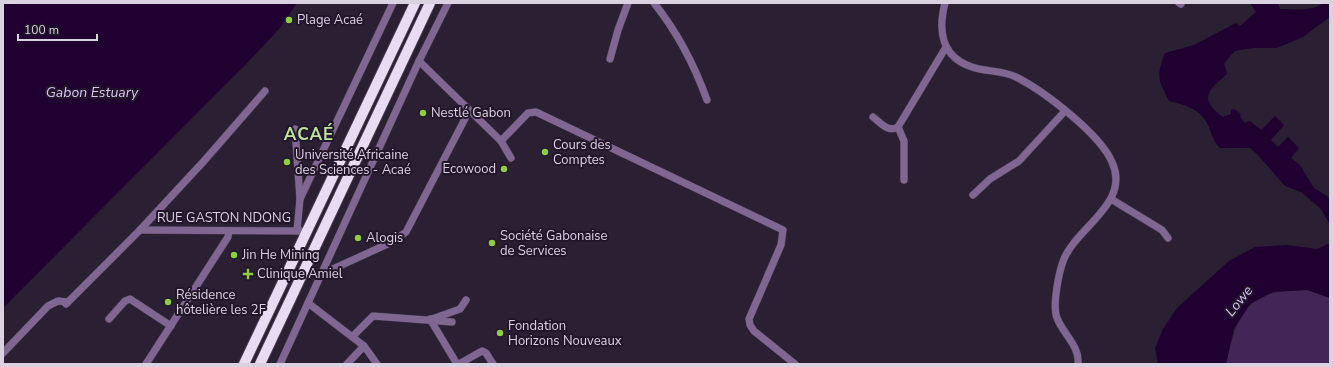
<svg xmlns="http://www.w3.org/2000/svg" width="1333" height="367" font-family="'Nunito Sans',sans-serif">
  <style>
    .green { fill: #432657 }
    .water { fill: #1f0031 }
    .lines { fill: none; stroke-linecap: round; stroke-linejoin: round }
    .minor-casing { stroke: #473c50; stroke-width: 8 }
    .highway-casing { stroke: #473c50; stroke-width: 12 }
    .minor { stroke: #806792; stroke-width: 7 }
    .highway { stroke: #e7dcf1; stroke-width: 10 }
    .poi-dot { fill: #90cd41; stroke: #22162a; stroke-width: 1.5 }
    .labels { text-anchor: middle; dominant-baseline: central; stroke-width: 4; stroke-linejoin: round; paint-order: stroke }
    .poi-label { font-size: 13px; fill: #dad2e0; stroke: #22162a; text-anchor: start }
    .street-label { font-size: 13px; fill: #dad2e0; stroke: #22162a }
    .water-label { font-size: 14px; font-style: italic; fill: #dfc2f5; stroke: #22162a }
    .district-label { font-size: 17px; font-weight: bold; letter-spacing: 1px; fill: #c0e49e; stroke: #22162a }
  </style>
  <rect width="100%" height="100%" fill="#2b1f34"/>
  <!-- green -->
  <path class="green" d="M1307,290L1330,298V364H1226C1233,334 1239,302 1273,293C1283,290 1297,291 1307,290Z"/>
  <!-- water -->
  <g class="water">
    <path d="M3,3H297L280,28L250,60L3,308Z"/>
    <path d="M1250,3H1278L1280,9C1293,9 1313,12 1323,3H1330V17L1303,37L1277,48H1253L1235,51L1224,63L1227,74C1208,91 1198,98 1223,117L1231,114V110L1234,109L1240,113L1241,118L1245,123L1250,121L1261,130L1275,116L1284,125L1271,140L1278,147L1288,137L1299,148L1291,158L1300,165L1314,188L1330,198V225L1321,209L1301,192L1285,186L1258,155L1250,148H1220C1212,140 1212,133 1207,123C1199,108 1184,105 1169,101C1158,80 1156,76 1165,53L1194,45L1236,23L1240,26L1256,12Z"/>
    <path d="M1330,243V298L1307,290L1273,292L1250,304L1234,329L1226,364H1158L1155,348L1163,329L1177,308L1229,261L1255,247L1287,245L1317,249Z"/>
  </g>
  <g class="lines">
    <defs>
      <g id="minor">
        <path d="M654,3C678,33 694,64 707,100"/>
        <path d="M945,3C938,30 941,57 972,67C986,72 1002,70 1016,77C1044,91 1100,134 1112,162C1131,203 1077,227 1064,259C1059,271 1052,306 1057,318C1063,334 1080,346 1078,364"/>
        <path d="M1179,3L1181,4"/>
        <path d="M610,59L618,30L628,3"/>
        <path d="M419,61L501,141L511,158"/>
        <path d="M873,117C881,123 888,133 898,127L946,47"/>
        <path d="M898,127L904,141V180"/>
        <path d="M295,129L300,199L297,231"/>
        <path d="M501,141L528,113L536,112L783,230L781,245L749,319L750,325L754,331L795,364"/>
        <path d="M973,195L990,179L1019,161L1065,111"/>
        <path d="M300,199L393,3"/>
        <path d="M1111,199L1162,230L1168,238"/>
        <path d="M140,230L308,231"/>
        <path d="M322,274L392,242L406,232L469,111"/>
        <path d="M308,303L364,346L377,364"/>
        <path d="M66,304L140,230L204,161L265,91"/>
        <path d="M109,319L125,301L130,299L171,326"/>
        <path d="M430,319L457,364"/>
        <path d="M432,319L460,309L466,300"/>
        <path d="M353,336L373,316L452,322"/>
        <path d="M3,353L48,306L58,301L68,302"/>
        <path d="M146,364L228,237L229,231"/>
        <path d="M280,364L419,61L448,3"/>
        <path d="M347,364L364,346"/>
        <path d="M459,364L482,351L486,353L493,364"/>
      </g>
      <g id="highway">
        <path d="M244,364L415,3"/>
        <path d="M260,364L430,3"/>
      </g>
    </defs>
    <!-- minor casing -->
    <use href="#minor" class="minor-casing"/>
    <!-- highway casing -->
    <use href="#highway" class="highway-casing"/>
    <!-- minor -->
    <use href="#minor" class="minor"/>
    <!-- highway -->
    <use href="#highway" class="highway"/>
  </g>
  <!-- markers -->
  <g class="poi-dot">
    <circle cx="289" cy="20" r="4"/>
    <circle cx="423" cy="113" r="4"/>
    <circle cx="545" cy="152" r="4"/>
    <circle cx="287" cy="162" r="4"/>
    <circle cx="504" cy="169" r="4"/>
    <circle cx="358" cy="238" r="4"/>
    <circle cx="492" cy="243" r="4"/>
    <circle cx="234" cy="255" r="4"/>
    <path d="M246 268h4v4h4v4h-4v4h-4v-4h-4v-4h4z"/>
    <circle cx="168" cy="302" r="4"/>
    <circle cx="500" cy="333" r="4"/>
  </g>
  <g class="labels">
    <!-- poi labels -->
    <g class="poi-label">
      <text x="297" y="20">Plage Acaé</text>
      <text x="431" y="113">Nestlé Gabon</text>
      <text x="553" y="145">Cours des<tspan x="553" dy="15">Comptes</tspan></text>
      <text x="295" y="155">Université Africaine<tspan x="295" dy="15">des Sciences - Acaé</tspan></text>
      <text x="496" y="169" text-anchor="end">Ecowood</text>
      <text x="500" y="236">Société Gabonaise<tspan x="500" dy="15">de Services</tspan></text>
      <text x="366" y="238">Alogis</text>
      <text x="242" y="255">Jin He Mining</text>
      <text x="257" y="274">Clinique Amiel</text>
      <text x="176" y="295">Résidence<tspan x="176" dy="15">hôtelière les 2F</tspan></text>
      <text x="508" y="326">Fondation<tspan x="508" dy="15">Horizons Nouveaux</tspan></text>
    </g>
    <!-- street labels -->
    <g class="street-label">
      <text x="224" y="218">RUE GASTON NDONG</text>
    </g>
    <!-- water labels -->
    <g class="water-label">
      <text x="92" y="92">Gabon Estuary</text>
      <text transform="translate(1239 301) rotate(-51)">Lowe</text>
    </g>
    <!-- district labels -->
    <g class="district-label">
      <text x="309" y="134">ACAÉ</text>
    </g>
  </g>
  <!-- border -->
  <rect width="1333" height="367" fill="none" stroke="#dad2e0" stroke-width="8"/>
  <!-- scale -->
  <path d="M18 34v6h79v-6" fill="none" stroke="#dad2e0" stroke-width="2"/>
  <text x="24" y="34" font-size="12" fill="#dad2e0" stroke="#22162a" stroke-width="3" paint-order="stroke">100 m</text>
</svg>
